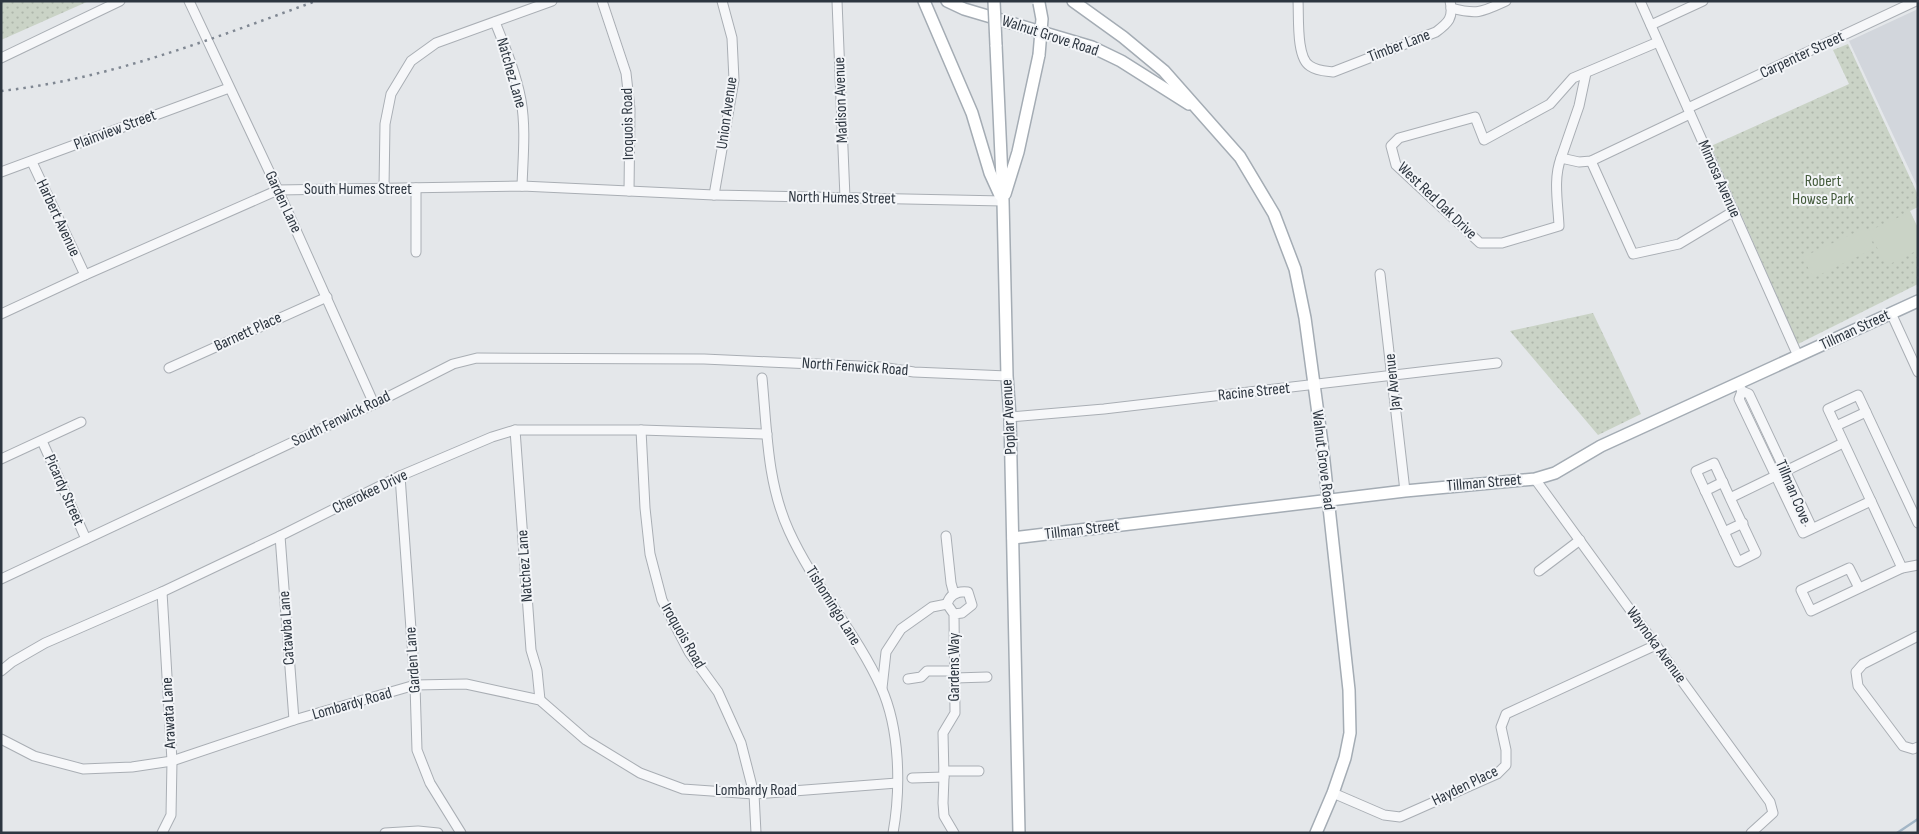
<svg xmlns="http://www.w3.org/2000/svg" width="1919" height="834" font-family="'Sofia Sans Condensed',sans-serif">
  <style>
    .built { fill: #d2d6dc }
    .park { fill: url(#park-dots) }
    .pitch { fill: #cad3c6 }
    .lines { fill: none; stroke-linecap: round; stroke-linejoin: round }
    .stream { stroke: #a3b6c6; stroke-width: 2.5 }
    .minor-casing { stroke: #a9aeb4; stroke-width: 11 }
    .major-casing { stroke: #a4acb4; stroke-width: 14 }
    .minor { stroke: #f6f7f9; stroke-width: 9 }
    .major { stroke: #fff; stroke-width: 11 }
    .rail { stroke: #7f8792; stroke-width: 2.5; stroke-dasharray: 2.5 5; stroke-linecap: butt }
    .major-bridge-casing { stroke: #a4acb4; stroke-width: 14; stroke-linecap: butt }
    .major-bridge { stroke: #fff; stroke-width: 11 }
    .labels { text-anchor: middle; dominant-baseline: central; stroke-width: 4; stroke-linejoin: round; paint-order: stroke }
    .street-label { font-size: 16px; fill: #2d3640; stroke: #f3f5f8 }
    .park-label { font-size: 16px; fill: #445b3c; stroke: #f3f5f8 }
  </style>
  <defs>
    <pattern id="park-dots" width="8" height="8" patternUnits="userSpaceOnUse" patternTransform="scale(1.25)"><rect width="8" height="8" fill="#cad3c6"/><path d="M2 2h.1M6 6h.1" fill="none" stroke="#aeb6ab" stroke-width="1.8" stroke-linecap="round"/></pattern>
  </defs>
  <rect width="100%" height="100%" fill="#e4e7ea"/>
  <!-- built -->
  <path class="built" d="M1918,9V188L1849,41Z"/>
  <!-- park -->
  <g class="park">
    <path d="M1,1H89L1,40Z"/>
    <path d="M1848,44L1918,195V207L1910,211L1918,228V284L1798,344L1711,146L1849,84L1833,50Z"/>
    <path d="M1593,313L1641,414L1598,435L1510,331Z"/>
  </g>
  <!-- pitch -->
  <g class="pitch">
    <path d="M1910,212L1918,229V250L1886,266L1869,231Z"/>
    <path d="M1865,228L1875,248L1813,278L1803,257Z"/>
  </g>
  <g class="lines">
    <!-- stream -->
    <path class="stream" d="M1897,833L1918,819"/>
    <defs>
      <g id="minor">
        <path d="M189,1L278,190L374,404"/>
        <path d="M602,1L626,73L630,109L629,191"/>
        <path d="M837,1L845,198"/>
        <path d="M1298,1C1299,16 1296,58 1310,66C1317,71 1325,71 1333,72L1436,32C1448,23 1454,18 1450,1"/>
        <path d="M1640,1L1798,356"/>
        <path d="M1451,8C1478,15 1482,12 1506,1"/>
        <path d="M495,22C505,47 516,73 521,100C526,128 523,157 522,186"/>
        <path d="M1651,25L1703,1"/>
        <path d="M1658,42L1573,78L1550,104L1484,140L1475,117L1399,138L1391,146L1396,165L1480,243H1502L1559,226C1558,203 1553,179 1561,158L1579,162L1591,161L1690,114"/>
        <path d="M1,58L120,1"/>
        <path d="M1688,108L1916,1"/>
        <path d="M1561,158L1579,106L1586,73"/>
        <path d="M1591,161L1633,254L1679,244L1734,211"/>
        <path d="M32,162L85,275"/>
        <path d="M1,172L229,88"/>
        <path d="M384,187L385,124L391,94L411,61L436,43L552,1"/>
        <path d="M714,195L734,80L732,38L722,1"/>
        <path d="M416,252V188"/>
        <path d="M1380,274L1405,491"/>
        <path d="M1891,313L1918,372"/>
        <path d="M1,314L85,275L278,190L522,186L714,195L1003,201"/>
        <path d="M169,368L327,297"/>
        <path d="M762,378C767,430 767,483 789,531C814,586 856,632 881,687C900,729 901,788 893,833"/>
        <path d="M1740,387L1742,391L1749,394L1812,528"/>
        <path d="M1742,391L1739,399L1803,533L1871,501L1828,409L1858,395L1918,523"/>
        <path d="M1010,417L1104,409L1497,363"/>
        <path d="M1836,426L1866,412"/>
        <path d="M515,430L531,650L537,670L540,700"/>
        <path d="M641,430L645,508L650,554L662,600L689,652L718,692L741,743L754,794L756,833"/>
        <path d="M42,441L86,539"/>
        <path d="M1,459L81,422"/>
        <path d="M400,476L415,685L417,750L430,783L461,833"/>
        <path d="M1535,479L1770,802L1773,813L1751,833"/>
        <path d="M1705,491L1723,482"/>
        <path d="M1730,498L1756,553L1738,562L1696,471L1714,463L1730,498L1843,443"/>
        <path d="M1871,501L1902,568"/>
        <path d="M1724,532L1743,523"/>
        <path d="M280,536L294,720"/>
        <path d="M946,536L951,583L954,594"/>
        <path d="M1539,571L1580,540"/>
        <path d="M1,579L374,404L453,364L477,358L704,359L881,367L914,372L1007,376"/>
        <path d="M1859,588L1849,568L1801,590L1811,611L1902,568L1918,565"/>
        <path d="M162,592L172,761L171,815L162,833"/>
        <path d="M1918,636L1863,664L1856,672L1858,686L1903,746L1913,749L1918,747"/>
        <path d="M1,671L12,662L45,643L162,592L280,536L400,476L492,437L515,430H641L767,434"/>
        <path d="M955,678L987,677"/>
        <path d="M908,679L921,677L927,671H955"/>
        <path d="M882,688L886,652L901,629L932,607L947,604"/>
        <path d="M1,739L34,756L83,769L132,767L172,761L294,720L415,685L466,684L540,700L586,740L640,773L683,789L754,794L897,783"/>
        <path d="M944,771H979"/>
        <path d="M912,778L944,777"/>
        <path d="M1333,793L1384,815L1400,817L1497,774L1506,765V750L1501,727L1506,714L1656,645"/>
        <path d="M385,833L418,831L438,833"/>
        <path d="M954,833L944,816L943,803L944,777L943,733L955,713L954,614L947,604C950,594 958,591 968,592L972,605L962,613L954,614"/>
      </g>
      <g id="major">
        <path d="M924,1L972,113L990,173L1000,195"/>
        <path d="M947,1L964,9L1092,47L1121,61L1189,104"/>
        <path d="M1073,1L1123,37L1164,71L1240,157L1274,214L1295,269L1305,318L1322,443L1349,690L1350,733L1345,758L1333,793L1316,833"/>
        <path d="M996,45L1003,201L1007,376L1010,417L1019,833"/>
        <path d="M1005,194L1018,152L1039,55"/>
        <path d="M1013,538L1405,491L1535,479L1555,473L1601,446L1918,301"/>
      </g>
    </defs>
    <!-- minor casing -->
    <use href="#minor" class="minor-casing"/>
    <!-- major casing -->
    <use href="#major" class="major-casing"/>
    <!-- minor -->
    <use href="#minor" class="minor"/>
    <!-- major -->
    <use href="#major" class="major"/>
    <!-- rail -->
    <path class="rail" d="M1,91C110,79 214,38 316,1"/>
    <defs>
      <g id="major-bridge">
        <path d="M994,1L996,45"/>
        <path d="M1039,55L1042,19L1039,3"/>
      </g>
    </defs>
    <!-- major-bridge casing -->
    <use href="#major-bridge" class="major-bridge-casing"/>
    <!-- major-bridge -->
    <use href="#major-bridge" class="major-bridge"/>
  </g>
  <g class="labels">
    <!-- street labels -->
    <g class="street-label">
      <text transform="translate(1050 36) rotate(18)">Walnut Grove Road</text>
      <text transform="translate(1399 46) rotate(-21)">Timber Lane</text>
      <text transform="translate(1802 55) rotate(-25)">Carpenter Street</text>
      <text transform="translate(511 73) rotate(74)">Natchez Lane</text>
      <text transform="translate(841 100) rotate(-92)">Madison Avenue</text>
      <text transform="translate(727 113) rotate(-82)">Union Avenue</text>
      <text transform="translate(628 124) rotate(-91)">Iroquois Road</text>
      <text transform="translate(115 130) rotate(-21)">Plainview Street</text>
      <text transform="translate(1719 179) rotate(66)">Mimosa Avenue</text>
      <text x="358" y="189">South Humes Street</text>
      <text transform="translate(842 198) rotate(1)">North Humes Street</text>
      <text transform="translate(1437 201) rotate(44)">West Red Oak Drive</text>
      <text transform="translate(283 202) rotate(65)">Garden Lane</text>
      <text transform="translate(58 218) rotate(65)">Harbert Avenue</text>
      <text transform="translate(1855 330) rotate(-25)">Tillman Street</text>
      <text transform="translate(248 332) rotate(-25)">Barnett Place</text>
      <text transform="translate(855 367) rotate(4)">North Fenwick Road</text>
      <text transform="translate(1393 382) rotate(-96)">Jay Avenue</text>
      <text transform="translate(1254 392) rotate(-6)">Racine Street</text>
      <text transform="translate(1009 417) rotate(-93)">Poplar Avenue</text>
      <text transform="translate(341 419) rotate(-26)">South Fenwick Road</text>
      <text transform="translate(1323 460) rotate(83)">Walnut Grove Road</text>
      <text transform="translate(1484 483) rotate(-5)">Tillman Street</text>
      <text transform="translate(64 490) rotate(66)">Picardy Street</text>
      <text transform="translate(370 492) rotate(-26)">Cherokee Drive</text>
      <text transform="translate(1793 492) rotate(67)">Tillman Cove</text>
      <text transform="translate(1082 530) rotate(-7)">Tillman Street</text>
      <text transform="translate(525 566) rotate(-94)">Natchez Lane</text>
      <text transform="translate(833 606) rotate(58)">Tishomingo Lane</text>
      <text transform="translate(287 628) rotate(-94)">Catawba Lane</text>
      <text transform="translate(683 636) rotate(60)">Iroquois Road</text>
      <text transform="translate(1656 645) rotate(54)">Waynoka Avenue</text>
      <text transform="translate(413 660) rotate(-94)">Garden Lane</text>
      <text transform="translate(954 667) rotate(-90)">Gardens Way</text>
      <text transform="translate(352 704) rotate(-16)">Lombardy Road</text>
      <text transform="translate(169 713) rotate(-93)">Arawata Lane</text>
      <text transform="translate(1465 786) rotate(-26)">Hayden Place</text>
      <text x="756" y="790">Lombardy Road</text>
    </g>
    <!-- park labels -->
    <g class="park-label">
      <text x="1823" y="181">Robert<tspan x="1823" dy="18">Howse Park</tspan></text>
    </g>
  </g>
  <!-- border -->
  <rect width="1919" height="834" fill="none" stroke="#2d3640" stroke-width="5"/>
</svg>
